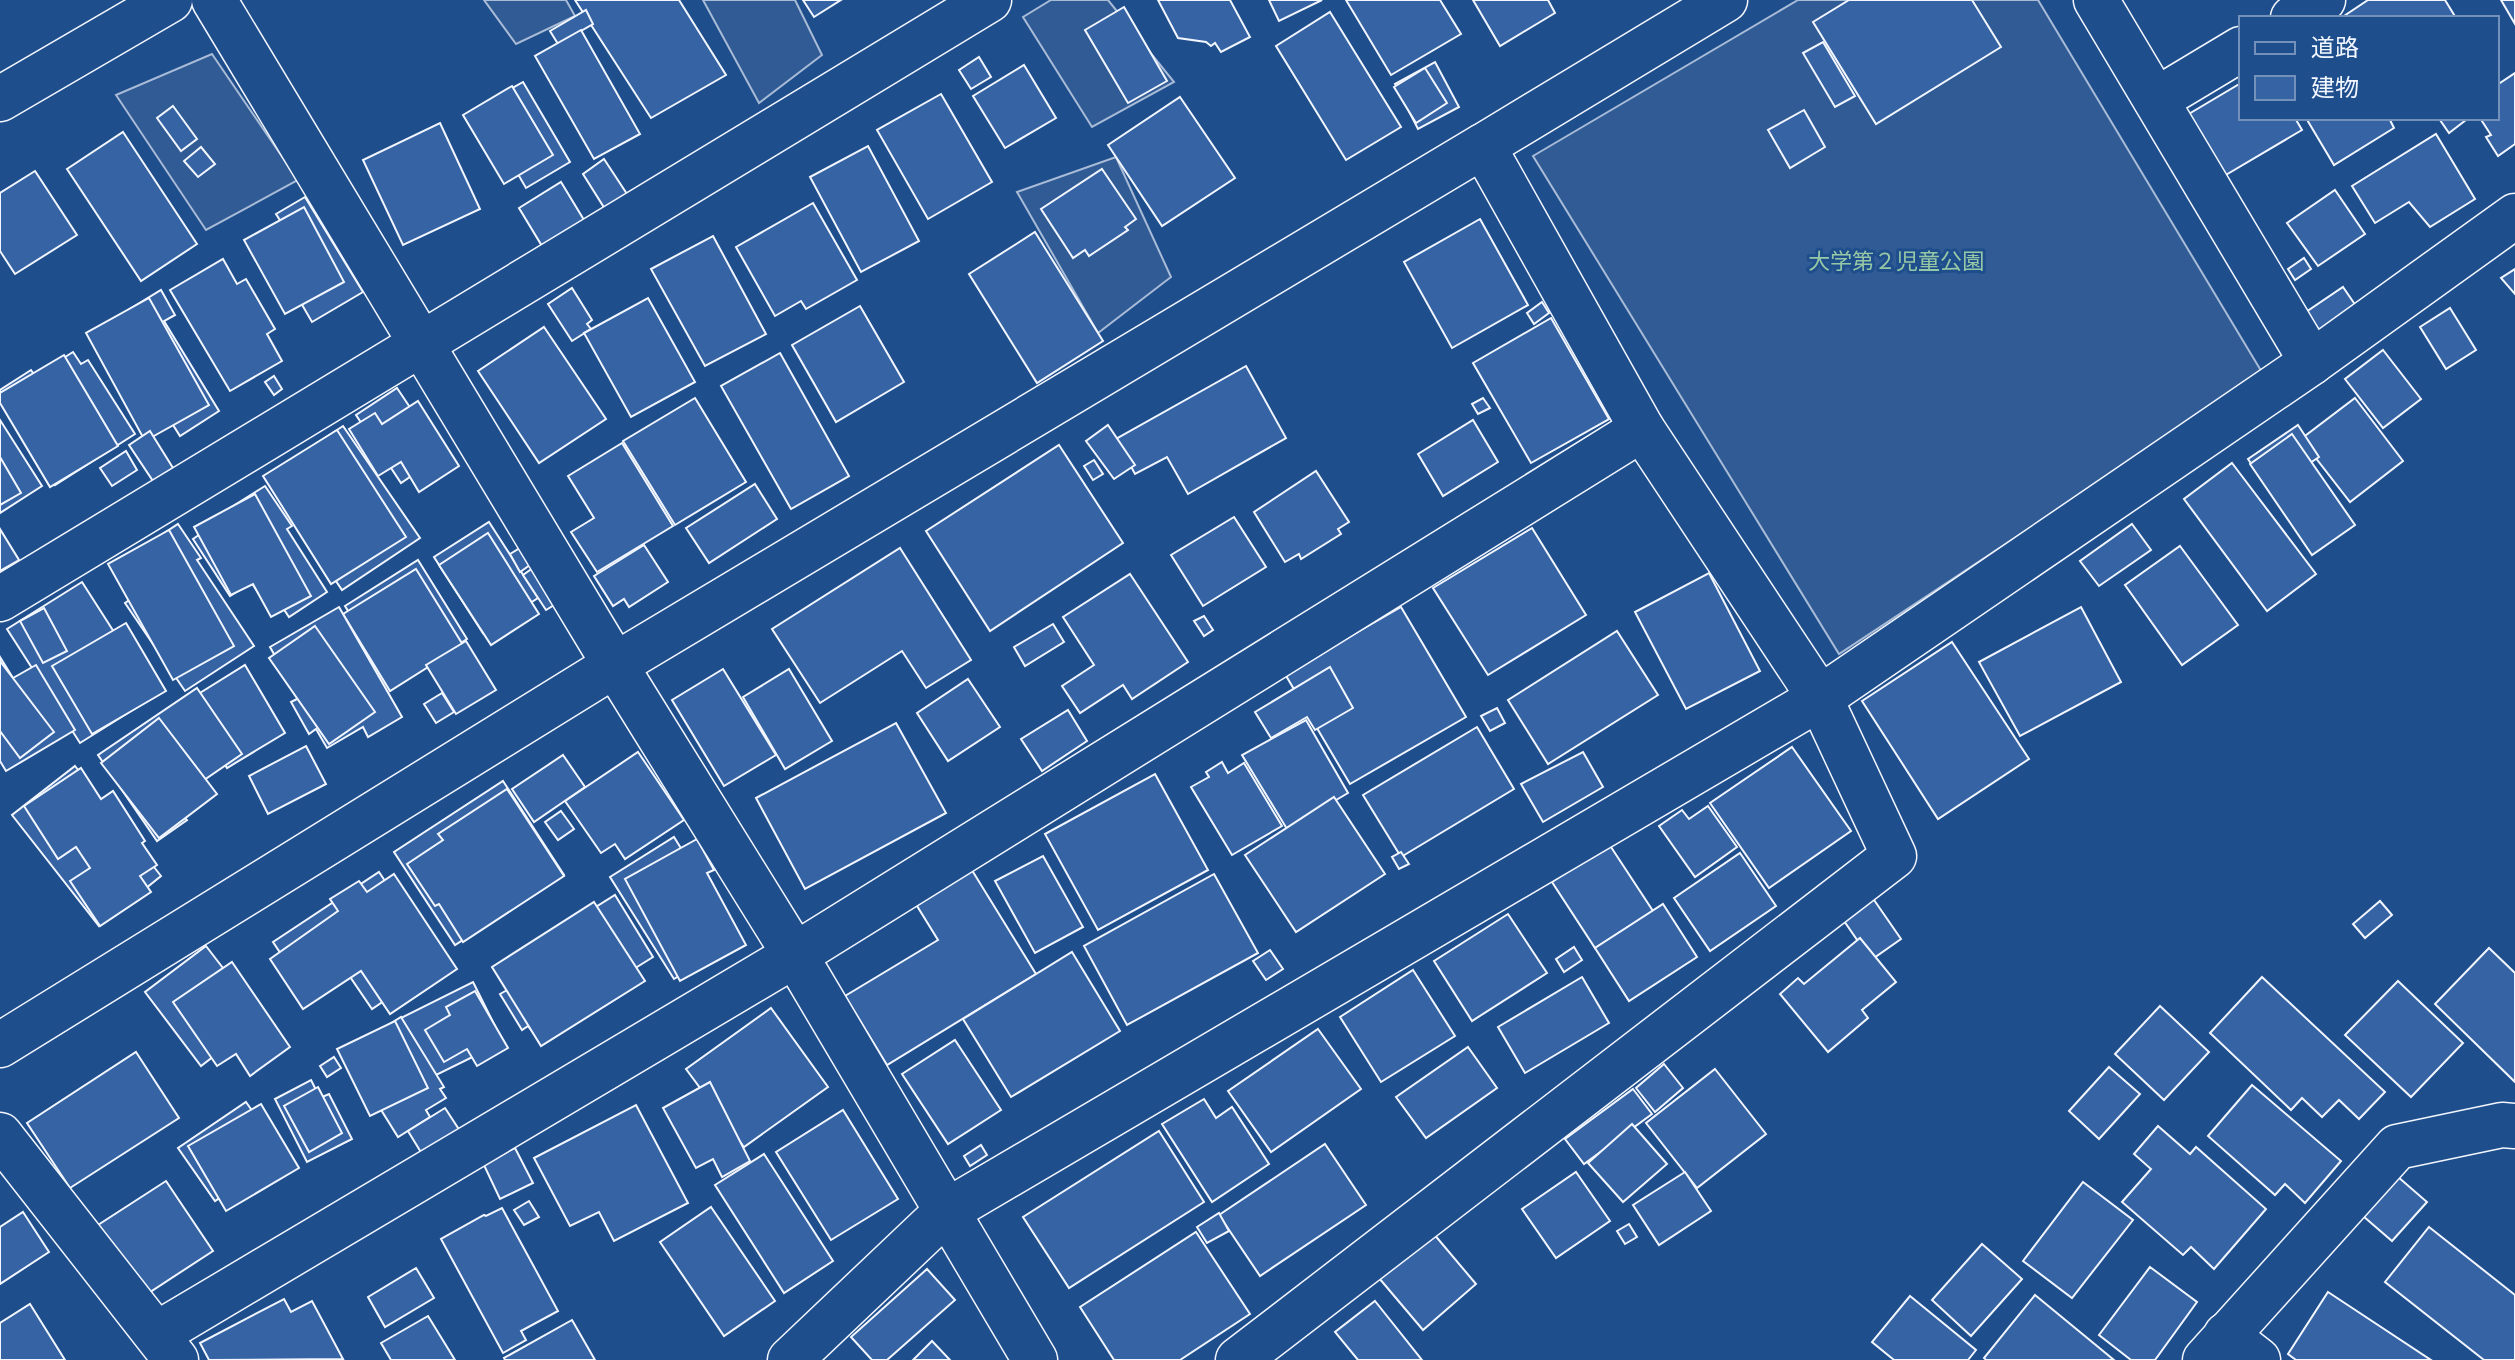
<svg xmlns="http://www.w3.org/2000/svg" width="2515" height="1360" font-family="'Exo 2','Noto Sans JP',sans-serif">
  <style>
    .built { fill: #305b95; stroke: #a8bbd7; stroke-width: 2 }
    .building { fill: #3563a3; stroke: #f2f6ff; stroke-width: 2 }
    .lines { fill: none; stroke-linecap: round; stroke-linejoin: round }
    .minor-casing { stroke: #f2f6ff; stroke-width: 47 }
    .tertiary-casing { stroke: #f2f6ff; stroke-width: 47 }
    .minor { stroke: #1f4e8c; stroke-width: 44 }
    .tertiary { stroke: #1f4e8c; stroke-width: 44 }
    .labels { text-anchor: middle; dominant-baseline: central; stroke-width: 6; stroke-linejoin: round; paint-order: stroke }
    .park-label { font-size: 22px; fill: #97c8a6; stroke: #1f4e8c }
  </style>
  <rect width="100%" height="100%" fill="#1f4e8c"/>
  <!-- built -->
  <g class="built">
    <path d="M484,0H566L575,16L516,44Z"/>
    <path d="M703,0H795L822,55L759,103Z"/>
    <path d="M1051,0H1108L1174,82L1092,127L1023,17Z"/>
    <path d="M1798,0H2038L2263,374L1839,654L1533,156Z"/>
    <path d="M212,54L298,180L206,230L116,95Z"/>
    <path d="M1116,157L1171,277L1098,333L1017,192Z"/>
  </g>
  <!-- building -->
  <g class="building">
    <path d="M575,0H679L726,75L651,118Z"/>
    <path d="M803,0H841L814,17Z"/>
    <path d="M1158,0H1230L1250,37L1221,52L1215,43L1211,46L1206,42L1178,38Z"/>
    <path d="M1269,0H1322L1279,21Z"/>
    <path d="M1346,0H1440L1461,34L1391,75Z"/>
    <path d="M1473,0H1548L1555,13L1500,46Z"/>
    <path d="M1849,0H1972L2001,47L1876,124L1813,22Z"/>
    <path d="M2368,0H2445L2456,18H2341Z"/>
    <path d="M2501,0H2515V24Z"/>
    <path d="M1124,7L1167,81L1128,103L1085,30Z"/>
    <path d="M586,10L593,24L558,44L550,31Z"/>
    <path d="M1330,12L1401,127L1346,160L1276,46Z"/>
    <path d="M581,30L640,134L594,159L535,56Z"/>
    <path d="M1823,42L1855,96L1835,107L1803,53Z"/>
    <path d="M979,57L991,77L971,89L959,70Z"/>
    <path d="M1435,62L1459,107L1418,129L1395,84Z"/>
    <path d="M1024,65L1056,118L1005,148L973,96Z"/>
    <path d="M1425,68L1447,103L1416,123L1394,87Z"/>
    <path d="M2515,73V144L2498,156L2486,137L2491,135L2480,118H2497V85Z"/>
    <path d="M523,82L570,162L526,188L479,107Z"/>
    <path d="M2241,83V118H2295L2302,130L2219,179L2182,118Z"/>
    <path d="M512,86L553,155L504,184L463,115Z"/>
    <path d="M941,94L992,182L928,219L877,130Z"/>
    <path d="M1180,97L1235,178L1162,226L1108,145Z"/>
    <path d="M173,106L197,139L181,151L157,118Z"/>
    <path d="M1804,110L1825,147L1790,168L1768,130Z"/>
    <path d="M2306,118H2389L2394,128L2334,165Z"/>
    <path d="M2443,118H2465L2466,120L2449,133L2440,120Z"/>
    <path d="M440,123L480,209L403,245L363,160Z"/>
    <path d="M123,132L197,244L141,281L67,169Z"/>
    <path d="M2436,134L2475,199L2430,227L2409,202L2375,223L2352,186Z"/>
    <path d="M868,146L919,241L861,272L810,177Z"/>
    <path d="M201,147L215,164L198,177L184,161Z"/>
    <path d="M604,159L627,194L605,209L583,174Z"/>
    <path d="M1102,169L1136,219L1125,227L1128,230L1089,256L1085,250L1073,258L1041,209Z"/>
    <path d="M35,171L77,235L15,274L0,251V193Z"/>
    <path d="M561,182L584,220L542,246L519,208Z"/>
    <path d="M2335,190L2365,234L2318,266L2287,223Z"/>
    <path d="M305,197L363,292L312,322L301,303L295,307L256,241L283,225L276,214Z"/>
    <path d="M813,203L857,280L806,309L801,301L775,316L736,247Z"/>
    <path d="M304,207L344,282L285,314L244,240Z"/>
    <path d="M1480,219L1528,305L1452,348L1404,262Z"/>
    <path d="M1035,232L1103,341L1037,383L969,274Z"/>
    <path d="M713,236L766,334L705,366L651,269Z"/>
    <path d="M2304,258L2311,269L2295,280L2288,269Z"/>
    <path d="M223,259L237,284L246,279L275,329L267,334L282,361L230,391L170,290Z"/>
    <path d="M2515,269V294L2501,278Z"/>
    <path d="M2343,287L2356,306L2319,330L2306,312Z"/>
    <path d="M572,288L592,320L587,324L591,329L572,341L548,304Z"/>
    <path d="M161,290L175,315L164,321L219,411L180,436L163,409L145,420L92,332Z"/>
    <path d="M149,298L209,405L145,441L86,333Z"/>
    <path d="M648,298L695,382L631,417L584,333Z"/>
    <path d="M1542,302L1549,313L1534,324L1527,313Z"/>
    <path d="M860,306L904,382L836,422L792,345Z"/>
    <path d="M2450,308L2476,350L2446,369L2420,327Z"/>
    <path d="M1551,318L1609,419L1531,463L1473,363Z"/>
    <path d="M544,327L606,419L539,463L478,371Z"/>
    <path d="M2383,350L2421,399L2383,428L2345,379Z"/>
    <path d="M73,352L81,364L88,360L135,434L55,485L0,398V390L31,370L35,376Z"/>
    <path d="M780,353L849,476L791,509L721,386Z"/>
    <path d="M64,355L118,446L50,487L0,403V393Z"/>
    <path d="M1246,366L1286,438L1188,494L1167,457L1135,474L1116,439Z"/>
    <path d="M274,376L282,389L274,395L265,382Z"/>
    <path d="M397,388L442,455L401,483L356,415Z"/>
    <path d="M695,398L746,482L675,525L623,441Z"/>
    <path d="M1483,398L1490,408L1478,414L1472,404Z"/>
    <path d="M2355,398L2403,461L2350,502L2301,439Z"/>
    <path d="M418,401L459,466L419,492L401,462L378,476L349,429L375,413L382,424Z"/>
    <path d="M0,420L42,486L0,513Z"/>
    <path d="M1473,420L1498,462L1443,496L1418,454Z"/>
    <path d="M1108,425L1135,465L1114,479L1086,441Z"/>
    <path d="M2298,425L2319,457L2307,465L2301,458L2267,482L2270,485L2267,487L2248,459Z"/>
    <path d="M343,426L420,538L342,590L277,493L315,468L305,451Z"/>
    <path d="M337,430L406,537L331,584L263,476Z"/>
    <path d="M150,431L173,468L153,481L129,445Z"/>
    <path d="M2292,434L2355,525L2312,555L2250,464Z"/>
    <path d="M622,443L673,526L597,572L571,532L594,518L568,476Z"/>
    <path d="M1059,445L1123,543L990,631L926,531Z"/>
    <path d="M126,451L137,470L112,486L100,468Z"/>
    <path d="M0,457L21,493L0,505Z"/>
    <path d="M1094,460L1103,474L1093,480L1084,466Z"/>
    <path d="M2232,463L2316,574L2267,611L2184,499Z"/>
    <path d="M1316,471L1349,522L1338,529L1341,534L1301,559L1299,554L1285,562L1254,512Z"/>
    <path d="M755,484L777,519L709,563L686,528Z"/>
    <path d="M265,486L292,526L287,529L327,592L289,617L271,590L261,597L251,582L230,596L193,539L206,530L203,525Z"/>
    <path d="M255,494L311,596L271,617L253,584L231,595L194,527Z"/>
    <path d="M1234,517L1266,567L1203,606L1171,555Z"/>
    <path d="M489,522L538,598L483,633L434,557Z"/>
    <path d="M178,524L201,558L197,560L254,646L185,691L125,603L169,573L149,543Z"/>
    <path d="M2132,524L2151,550L2099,586L2080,561Z"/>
    <path d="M1532,528L1586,615L1488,675L1433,588Z"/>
    <path d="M0,529L19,560L0,571Z"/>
    <path d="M169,530L234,646L173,680L108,564Z"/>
    <path d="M488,533L539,614L491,645L439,565Z"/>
    <path d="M644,545L668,582L629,607L624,599L613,606L594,576Z"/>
    <path d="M2180,546L2238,625L2182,665L2125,585Z"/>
    <path d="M520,548L530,565L520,572L510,554Z"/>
    <path d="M900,548L971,660L926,688L902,651L820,703L772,629Z"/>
    <path d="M418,560L467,639L394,685L345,606Z"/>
    <path d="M533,568L556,604L546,610L523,575Z"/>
    <path d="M416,569L463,645L390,691L343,614Z"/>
    <path d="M1709,573L1760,671L1686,709L1635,612Z"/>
    <path d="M1130,574L1188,662L1132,699L1123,685L1080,713L1062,686L1094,665L1063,617Z"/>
    <path d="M82,582L155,696L80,743L7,629Z"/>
    <path d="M339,607L402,717L368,737L363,727L327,748L316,729L309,734L291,702L299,698L270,647Z"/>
    <path d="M1401,607L1466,717L1350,784L1285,674Z"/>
    <path d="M2081,607L2121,682L2020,736L1979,662Z"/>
    <path d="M44,608L67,651L43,663L20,621Z"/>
    <path d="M1204,616L1213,630L1204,636L1194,621Z"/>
    <path d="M126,623L166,691L92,734L52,666Z"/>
    <path d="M1053,624L1064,642L1025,666L1014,647Z"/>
    <path d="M315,626L375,712L329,744L269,658Z"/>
    <path d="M1617,631L1658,695L1548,764L1508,700Z"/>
    <path d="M466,641L496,690L456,714L426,665Z"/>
    <path d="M1952,642L2029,759L1938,819L1862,701Z"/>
    <path d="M0,657L13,678L36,665L75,730L6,771L0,761Z"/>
    <path d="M0,661L54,732L20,758L0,731Z"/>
    <path d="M245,665L285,733L227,768L187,701Z"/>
    <path d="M1330,667L1353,708L1315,730L1307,717L1271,738L1255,712Z"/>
    <path d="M723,669L776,755L724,786L672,700Z"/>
    <path d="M789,669L832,741L785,769L743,697Z"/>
    <path d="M968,679L1000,727L948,761L917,713Z"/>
    <path d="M197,688L242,754L194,787L204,802L183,816L187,820L157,841L98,755Z"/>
    <path d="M442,693L454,712L436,723L424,704Z"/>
    <path d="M1497,708L1505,723L1490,731L1481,716Z"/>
    <path d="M1068,710L1087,741L1042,771L1021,739Z"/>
    <path d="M159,718L217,794L159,838L101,763Z"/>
    <path d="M1306,720L1348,793L1287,829L1242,755Z"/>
    <path d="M896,723L946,813L805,889L756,798Z"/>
    <path d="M1477,727L1514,789L1401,857L1363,795Z"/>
    <path d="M306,746L326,784L268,814L249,776Z"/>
    <path d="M1792,747L1851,831L1769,888L1710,803Z"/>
    <path d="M638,752L684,820L625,859L615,844L601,853L565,801Z"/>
    <path d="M1583,752L1603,787L1543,822L1521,784Z"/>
    <path d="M563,755L585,787L534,822L512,789Z"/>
    <path d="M1222,762L1228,773L1244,763L1282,826L1232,855L1191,787L1209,777L1206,772Z"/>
    <path d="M75,766L161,876L99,926L12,815Z"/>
    <path d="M81,768L101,799L113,791L145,841L142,843L157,865L140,876L151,892L100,926L70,881L90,868L76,847L58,859L24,806Z"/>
    <path d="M1155,774L1208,870L1098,930L1045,834Z"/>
    <path d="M503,781L564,875L455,945L394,852Z"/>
    <path d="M507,789L564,876L463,942L439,904L435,906L407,864L443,840L438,834Z"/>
    <path d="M1334,797L1385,874L1296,932L1245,855Z"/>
    <path d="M1708,806L1737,847L1695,877L1659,826L1682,810L1689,819Z"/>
    <path d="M561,811L574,829L558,840L545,822Z"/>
    <path d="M674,837L738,940L674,979L610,877Z"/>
    <path d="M697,839L714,870L707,873L746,945L680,981L625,879Z"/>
    <path d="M1609,844L1653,911L1595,948L1552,882Z"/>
    <path d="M1401,852L1409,864L1399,869L1392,857Z"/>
    <path d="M1740,853L1776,906L1710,951L1674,898Z"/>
    <path d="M1043,856L1083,927L1035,953L995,881Z"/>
    <path d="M970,867L1036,974L887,1065L845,996L938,940L914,901Z"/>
    <path d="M379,872L440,963L372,1009L346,971L309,996L273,942Z"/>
    <path d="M394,874L457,969L390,1014L361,971L303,1009L270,959L338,911L330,899L359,881L367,892Z"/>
    <path d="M1214,874L1258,953L1127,1025L1084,946Z"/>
    <path d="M615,895L653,957L533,1032L528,1026L522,1030L500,994L509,989L497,969Z"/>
    <path d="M1872,897L1901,939L1871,960L1842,918Z"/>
    <path d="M2380,901L2392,915L2365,938L2353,924Z"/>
    <path d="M594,902L645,981L541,1046L492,967Z"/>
    <path d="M1663,904L1697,957L1629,1001L1595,948Z"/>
    <path d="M1508,914L1547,973L1472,1021L1434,961Z"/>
    <path d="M1860,938L1896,982L1862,1010L1868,1018L1828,1052L1780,994L1798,978L1804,984Z"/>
    <path d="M206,946L277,1038L251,1058L236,1039L201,1066L145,992Z"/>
    <path d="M1574,947L1582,960L1564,972L1556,959Z"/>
    <path d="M2489,948L2515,973V1082L2435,1004Z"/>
    <path d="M1270,950L1283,969L1266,980L1253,961Z"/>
    <path d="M1072,952L1120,1031L1011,1097L963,1019Z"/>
    <path d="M232,962L290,1047L250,1076L236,1054L217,1066L173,1002Z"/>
    <path d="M1413,970L1455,1036L1381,1082L1340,1017Z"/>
    <path d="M1582,977L1609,1023L1525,1073L1498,1027Z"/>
    <path d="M2262,977L2385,1092L2359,1119L2339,1100L2322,1117L2302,1098L2291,1110L2210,1033Z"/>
    <path d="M2398,981L2463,1043L2411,1097L2345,1035Z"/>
    <path d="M473,982L503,1042L424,1081L395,1021Z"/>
    <path d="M475,991L508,1048L477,1066L467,1049L444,1062L425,1030L450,1015L446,1007Z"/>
    <path d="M2160,1006L2209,1052L2164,1100L2115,1054Z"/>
    <path d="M771,1008L828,1087L744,1147L686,1069Z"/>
    <path d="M401,1017L444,1087L440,1089L446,1098L426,1110L430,1117L398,1137L345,1052Z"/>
    <path d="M395,1021L428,1088L370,1116L337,1049Z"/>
    <path d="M1318,1029L1361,1089L1271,1152L1228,1091Z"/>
    <path d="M955,1040L1001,1110L948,1144L902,1074Z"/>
    <path d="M1468,1047L1497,1088L1426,1138L1396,1097Z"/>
    <path d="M136,1052L179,1118L70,1188L27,1123Z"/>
    <path d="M334,1057L341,1068L327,1077L320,1066Z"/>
    <path d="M1664,1064L1683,1088L1655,1112L1636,1088Z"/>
    <path d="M2109,1067L2140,1094L2099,1139L2069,1111Z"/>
    <path d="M1715,1069L1766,1134L1697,1188L1646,1123Z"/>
    <path d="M311,1080L320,1098L329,1094L352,1139L307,1162L275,1099Z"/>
    <path d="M710,1082L750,1161L722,1177L713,1159L696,1168L663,1108Z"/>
    <path d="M2252,1085L2341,1161L2305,1203L2285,1184L2275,1195L2208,1136Z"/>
    <path d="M318,1087L342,1133L309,1152L284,1106Z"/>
    <path d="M1633,1089L1652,1114L1584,1164L1565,1139Z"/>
    <path d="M1204,1099L1216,1118L1232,1107L1269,1164L1212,1202L1162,1124Z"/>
    <path d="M246,1102L283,1155L215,1201L178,1148Z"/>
    <path d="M261,1104L299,1168L226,1211L188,1146Z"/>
    <path d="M636,1105L688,1203L614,1241L599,1212L570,1226L534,1158Z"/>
    <path d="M445,1108L460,1131L422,1154L408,1131Z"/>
    <path d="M843,1110L898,1199L831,1240L776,1152Z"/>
    <path d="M1632,1124L1667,1164L1623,1202L1588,1163Z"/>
    <path d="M2158,1126L2190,1154L2196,1147L2266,1209L2214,1269L2191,1247L2183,1255L2122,1202L2151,1169L2134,1154Z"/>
    <path d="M1159,1131L1204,1202L1069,1288L1023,1217Z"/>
    <path d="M1325,1144L1366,1205L1260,1276L1219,1215Z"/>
    <path d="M981,1145L987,1155L970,1166L964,1156Z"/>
    <path d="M515,1148L533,1183L500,1199L483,1163Z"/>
    <path d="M764,1154L833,1261L784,1293L715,1185Z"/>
    <path d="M2390,1170L2427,1202L2392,1241L2356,1210Z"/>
    <path d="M1576,1172L1610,1221L1556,1258L1522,1209Z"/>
    <path d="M1685,1172L1711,1211L1659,1245L1633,1205Z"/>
    <path d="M166,1181L213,1251L144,1296L98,1225Z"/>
    <path d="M2083,1182L2133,1220L2072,1298L2023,1261Z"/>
    <path d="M529,1201L539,1217L524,1225L514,1210Z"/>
    <path d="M711,1207L775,1301L724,1336L660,1242Z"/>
    <path d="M502,1208L558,1311L521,1331L526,1340L503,1353L441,1239L484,1215L486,1216Z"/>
    <path d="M23,1212L49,1252L0,1284V1227Z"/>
    <path d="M1219,1213L1229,1231L1207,1243L1197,1227Z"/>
    <path d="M1629,1224L1637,1237L1625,1244L1617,1231Z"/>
    <path d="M2429,1227L2515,1295V1360H2484L2385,1282Z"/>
    <path d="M1196,1232L1250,1314L1180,1360H1114L1080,1307Z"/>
    <path d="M1433,1233L1476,1284L1423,1330L1379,1278Z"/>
    <path d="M1982,1244L2022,1279L1971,1336L1932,1300Z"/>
    <path d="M2150,1267L2197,1302L2155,1360H2131L2099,1335Z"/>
    <path d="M416,1268L434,1298L385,1327L368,1297Z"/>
    <path d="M927,1269L955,1300L887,1360H872L851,1337Z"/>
    <path d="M2328,1292L2431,1360H2296L2288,1354Z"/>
    <path d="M2035,1295L2114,1360H1986L1984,1358Z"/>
    <path d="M1910,1296L1976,1350L1968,1360H1894L1872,1342Z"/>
    <path d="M284,1299L291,1312L312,1301L343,1359L209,1360L200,1343Z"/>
    <path d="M1375,1301L1422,1360H1358L1335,1332Z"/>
    <path d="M30,1304L65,1360H0V1323Z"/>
    <path d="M428,1316L455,1360H391L381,1343Z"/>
    <path d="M572,1320L595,1360H505L504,1358Z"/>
    <path d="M932,1341L950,1360H913Z"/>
  </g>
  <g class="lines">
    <defs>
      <g id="minor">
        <path d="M214,0L615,665L795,955L1035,1360"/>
        <path d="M2096,0L2312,362"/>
        <path d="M2293,18L2323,0"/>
        <path d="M2156,100L2241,49"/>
        <path d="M0,599L989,0"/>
        <path d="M0,1045L615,665L1483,146"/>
        <path d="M0,1135L176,1360"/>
        <path d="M157,1334L795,955L1642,429"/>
        <path d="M2226,1335L2258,1360"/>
        <path d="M790,1360L947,1211L1820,698L1642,429L1483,146L1725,0"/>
        <path d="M1238,1360L1894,856L1820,698L2312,362L2515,216"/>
        <path d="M2205,1360L2397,1147L2502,1125L2515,1126"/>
      </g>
      <path id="tertiary" d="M0,99L170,0"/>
    </defs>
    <!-- minor casing -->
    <use href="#minor" class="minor-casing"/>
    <!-- tertiary casing -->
    <use href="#tertiary" class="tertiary-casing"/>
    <!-- minor -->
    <use href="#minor" class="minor"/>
    <!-- tertiary -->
    <use href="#tertiary" class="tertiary"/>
  </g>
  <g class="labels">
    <!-- park labels -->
    <g class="park-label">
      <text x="1896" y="260">大学第２児童公園</text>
    </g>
  </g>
  <!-- legend -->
  <rect x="2239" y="16" width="260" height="104" fill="#1f4e8c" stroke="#7391ba" stroke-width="2"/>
  <rect x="2255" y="42" width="40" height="12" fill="#1f4e8c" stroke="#7391ba" stroke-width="2"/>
  <text x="2311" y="56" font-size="24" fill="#f2f6ff">道路</text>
  <rect x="2255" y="76" width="40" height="24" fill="#3563a3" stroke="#7391ba" stroke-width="2"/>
  <text x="2311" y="96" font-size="24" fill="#f2f6ff">建物</text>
</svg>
